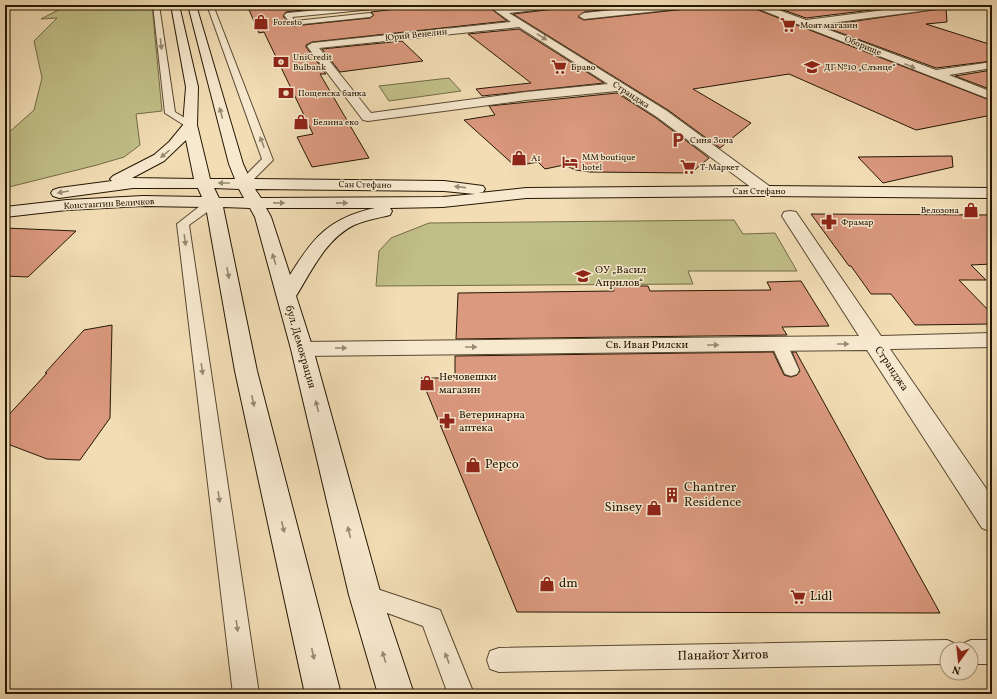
<svg xmlns="http://www.w3.org/2000/svg" width="997" height="699" font-family="Vollkorn,serif">
  <style>
    .green { fill: #c1bf88; stroke: #736b46 }
    .building { fill: #db997f; stroke: #251703 }
    .lines { fill: none; stroke-linecap: round; stroke-linejoin: round }
    .lane-casing { stroke: #584830; stroke-width: 2 }
    .street-casing { stroke: #584830; stroke-width: 2 }
    .secondary-casing { stroke: #251703; stroke-width: 2 }
    .lane { fill: #f7e9cf; fill-rule: evenodd }
    .street { fill: #f7e9cf; fill-rule: evenodd }
    .secondary { fill: #f7e9cf; fill-rule: evenodd }
    .oneway { fill: #988a73 }
    .labels { text-anchor: middle; dominant-baseline: central; stroke-width: 3; stroke-linejoin: round; paint-order: stroke }
    .far-poi-label { font-size: 9px; fill: #251703; stroke: #f7e9cf; text-anchor: start }
    .far-street-label { font-size: 9px; fill: #251703; stroke: #f7e9cf }
    .poi-label { font-size: 11px; fill: #251703; stroke: #f7e9cf; text-anchor: start }
    .street-label { font-size: 11px; fill: #251703; stroke: #f7e9cf }
    .near-poi-label { font-size: 13px; fill: #251703; stroke: #f7e9cf; text-anchor: start }
    .near-street-label { font-size: 13px; fill: #251703; stroke: #f7e9cf }
  </style>
  <rect width="100%" height="100%" fill="#f2ddb5"/>
  <filter id="stains"><feTurbulence type="fractalNoise" baseFrequency=".005" numOctaves="4"/><feColorMatrix values="0 0 0 0 .2 0 0 0 0 .09 0 0 0 0 .02 0 0 0 .5 -.17"/></filter>
  <radialGradient id="worn" r=".72"><stop offset=".6" stop-color="#630" stop-opacity="0"/><stop offset="1" stop-color="#630" stop-opacity=".3"/></radialGradient>
  <!-- green -->
  <g class="green">
    <path d="M68,5H152L162,111L136,114L140,145L124,157L97,165L5,188V136L34,110L42,78L34,41L57,18L41,19Z"/>
    <path d="M449,78L461,91L389,101L379,86Z"/>
    <path d="M734,220L743,234L775,233L797,271H688L693,284L376,286L379,251L391,238L429,223Z"/>
  </g>
  <!-- building -->
  <g class="building">
    <path d="M247,5H299L302,9L330,7L286,12L283,16L290,25L293,26L370,18L374,15L371,12L430,5H486L507,21L312,42L306,45V47L326,74H320L369,158L312,167L297,137L313,134L264,32L259,33Z"/>
    <path d="M559,5H646L584,12L578,17L584,20L686,9L691,5H752L753,8L992,101V115L916,130L789,74L693,89L751,123L720,148L668,110L513,14L554,9Z"/>
    <path d="M769,5H912L806,18Z"/>
    <path d="M946,8L947,22L926,24L992,45V61L936,68L822,26Z"/>
    <path d="M519,29L604,83L482,96L476,89L531,83L468,34Z"/>
    <path d="M402,41L423,61L340,72L322,49Z"/>
    <path d="M992,70V90L955,76Z"/>
    <path d="M617,93L656,118L709,158L691,173L590,172L576,170L564,165L545,169L538,162L515,166L464,120L495,115L489,106Z"/>
    <path d="M952,156L953,167L883,183L858,157Z"/>
    <path d="M811,214L992,215V264L971,265L986,280H959L992,314V324L915,325L891,294H871L851,266H849Z"/>
    <path d="M5,228L76,231L28,277L5,276Z"/>
    <path d="M801,281L829,326L782,327L787,335L456,339L458,293L614,291L613,286H648L650,291L771,290L767,282Z"/>
    <path d="M112,325L110,418L80,460L47,459L5,443V419L47,373H45L84,330Z"/>
    <path d="M773,352L784,375L791,377L797,375L800,371L792,352H796L940,613L517,612L421,378H455V356Z"/>
  </g>
  <g class="lines">
    <defs>
      <g id="lane">
        <path d="M153,5H159L175,112L193,123L195,125L193,127H187L165,113Z"/>
        <path d="M207,5H213L273,160L248,185H240L238,183L262,159Z"/>
        <path d="M372,5H396L393,7L292,17L295,21L370,13L373,15L370,17L293,25L291,24L284,15L287,13Z"/>
        <path d="M213,198L217,199L219,202L217,205L189,225L259,694H233L177,224L209,199Z"/>
        <path d="M779,339L785,340L787,344L799,370L797,374L791,376L785,374L783,370L771,344L773,340Z"/>
        <path d="M365,585L440,610L474,694H448L423,626L357,602L354,595L357,588Z"/>
        <path d="M947,640L956,644L958,649H947V664L499,672L490,669L487,660L490,651L499,648Z"/>
        <path d="M971,640H992V664H971V649H960L962,644Z"/>
      </g>
      <g id="street">
        <path d="M487,5H497L502,8L530,5H558L554,8L509,13L667,111L772,188L774,191L772,194L766,196L760,194L657,117L617,91L526,100L368,121L363,120L307,46L312,43L511,22ZM519,27L608,84L526,92L371,113L319,48Z"/>
        <path d="M661,5H690L686,8L584,19L579,16L584,13Z"/>
        <path d="M753,5H765L806,20L924,5H948L944,8L816,25L936,70L992,62V68L949,75L992,92V100L754,7Z"/>
        <path d="M790,211L796,212L881,336L992,333V347L890,349L992,497V532L982,528L867,350L302,356L294,354L291,349L294,344L302,342L859,336L782,216L784,212Z"/>
      </g>
      <path id="secondary" d="M171,5H179L198,87L197,125L210,179H235L229,164L188,5H196L243,164L250,179L444,181L483,186L485,189L483,192L479,193L526,188L766,186L992,188V198L766,196L526,198L443,207L390,208L392,211L390,215C378,218 366,220 354,225C326,239 312,270 296,296L313,349L381,595L414,694H378L349,595L291,349L255,217L250,208L223,207L257,371L341,694H305L235,371L206,207L143,206L67,210L5,217V207L67,200L143,196L202,197L198,188H133L59,198L53,196L51,193L53,190L59,188L112,181L110,179L113,176L154,155L169,142L183,125L186,87ZM186,140L194,179L132,178L164,161ZM214,188L239,189L244,198H219ZM255,189L444,191L475,194L443,197L261,198ZM266,208H375C330,218 314,236 290,275L271,217Z"/>
    </defs>
    <!-- lane casing -->
    <use href="#lane" class="lane-casing"/>
    <!-- street casing -->
    <use href="#street" class="street-casing"/>
    <!-- secondary casing -->
    <use href="#secondary" class="secondary-casing"/>
    <!-- lane -->
    <use href="#lane" class="lane"/>
    <!-- street -->
    <use href="#street" class="street"/>
    <!-- secondary -->
    <use href="#secondary" class="secondary"/>
  </g>
  <!-- one-way arrows -->
  <defs><path id="oneway-solid" d="M-6-.8H1V-3.2L6.5 0L1 3.2V.8H-6Z"/></defs>
  <g class="oneway">
    <use href="#oneway-solid" transform="translate(542 37) rotate(32)"/>
    <use href="#oneway-solid" transform="translate(161 44) rotate(83)"/>
    <use href="#oneway-solid" transform="translate(910 66) rotate(22)"/>
    <use href="#oneway-solid" transform="translate(221 113) rotate(-105)"/>
    <use href="#oneway-solid" transform="translate(262 142) rotate(-111)"/>
    <use href="#oneway-solid" transform="translate(165 154) rotate(141)"/>
    <use href="#oneway-solid" transform="translate(224 183) rotate(-180)"/>
    <use href="#oneway-solid" transform="translate(460 187) rotate(-174)"/>
    <use href="#oneway-solid" transform="translate(63 192) rotate(170)"/>
    <use href="#oneway-solid" transform="translate(279 203) rotate(1)"/>
    <use href="#oneway-solid" transform="translate(342 203) rotate(-1)"/>
    <use href="#oneway-solid" transform="translate(185 240) rotate(82)"/>
    <use href="#oneway-solid" transform="translate(274 259) rotate(-107)"/>
    <use href="#oneway-solid" transform="translate(228 273) rotate(79)"/>
    <use href="#oneway-solid" transform="translate(843 344)"/>
    <use href="#oneway-solid" transform="translate(713 345)"/>
    <use href="#oneway-solid" transform="translate(471 347)"/>
    <use href="#oneway-solid" transform="translate(341 348) rotate(-1)"/>
    <use href="#oneway-solid" transform="translate(202 369) rotate(82)"/>
    <use href="#oneway-solid" transform="translate(253 401) rotate(77)"/>
    <use href="#oneway-solid" transform="translate(317 406) rotate(-104)"/>
    <use href="#oneway-solid" transform="translate(219 497) rotate(82)"/>
    <use href="#oneway-solid" transform="translate(283 527) rotate(77)"/>
    <use href="#oneway-solid" transform="translate(349 532) rotate(-104)"/>
    <use href="#oneway-solid" transform="translate(237 626) rotate(82)"/>
    <use href="#oneway-solid" transform="translate(313 654) rotate(77)"/>
    <use href="#oneway-solid" transform="translate(384 657) rotate(-107)"/>
    <use href="#oneway-solid" transform="translate(447 658) rotate(-111)"/>
  </g>
  <!-- icons -->
  <defs>
    <symbol id="shop-bare" viewBox="-9 -9 18 18"><path d="M-5-2.5h2.3a2.7 3.5 0 0 1 5.4 0H5L5.5 6h-11ZM-1.5-2.5h3a1.5 2.3 0 0 0-3 0Z" fill="#8f2418" stroke="#f7e9cf" stroke-width="2.5" paint-order="stroke"/></symbol>
    <symbol id="supermarket-bare" viewBox="-9 -9 18 18"><path d="M-6-5.5h2.5l.6 2H6L4.5 2H-2.5L-4.4-4H-6ZM-1.5 3.2a1.3 1.3 0 1 0 .1 0ZM3 3.2a1.3 1.3 0 1 0 .1 0Z" fill="#8f2418" stroke="#f7e9cf" stroke-width="2.5" paint-order="stroke"/></symbol>
    <symbol id="bank-bare" viewBox="-9 -9 18 18"><path d="M-6-4H6V4H-6ZM0-2.3a2.3 2.3 0 1 0 0 4.6a2.3 2.3 0 1 0 0-4.6Z" fill="#8f2418" stroke="#f7e9cf" stroke-width="2.5" paint-order="stroke"/></symbol>
    <symbol id="school-bare" viewBox="-9 -9 18 18"><path d="M0-5L7-2L0 1L-7-2ZM-4 1L0 2.5L4 1V4Q0 6-4 4Z" fill="#8f2418" stroke="#f7e9cf" stroke-width="2.5" paint-order="stroke"/></symbol>
    <symbol id="parking-bare" viewBox="-9 -9 18 18"><path d="M-3.5-5.5H1a3.5 3.5 0 0 1 0 7H-1V5.5H-3.5ZM-1-3.4V-.6H.8a1.4 1.4 0 0 0 0-2.8Z" fill="#8f2418" stroke="#f7e9cf" stroke-width="2.5" paint-order="stroke"/></symbol>
    <symbol id="hotel-bare" viewBox="-9 -9 18 18"><path d="M-6-4.5h1.5V1H6V5H4.5V3h-9V5H-6ZM-4 0a1.8 1.8 0 1 1 3.6 0ZM.5 0V-2.5h3Q6-2.5 6 0Z" fill="#8f2418" stroke="#f7e9cf" stroke-width="2.5" paint-order="stroke"/></symbol>
    <symbol id="pharmacy-bare" viewBox="-9 -9 18 18"><path d="M-2-6h4v4h4v4h-4v4h-4v-4h-4v-4h4Z" fill="#8f2418" stroke="#f7e9cf" stroke-width="2.5" paint-order="stroke"/></symbol>
    <symbol id="building-bare" viewBox="-9 -9 18 18"><path d="M-4-6H4V6H1V3H-1V6H-4ZM-2.5-4.3h1.7v1.8h-1.7ZM.8-4.3h1.7v1.8H.8ZM-2.5-1h1.7V.8h-1.7ZM.8-1h1.7V.8H.8Z" fill="#8f2418" stroke="#f7e9cf" stroke-width="2.5" paint-order="stroke"/></symbol>
  </defs>
  <g fill-rule="evenodd">
    <use href="#shop-bare" x="250" y="11" width="22" height="22"/>
    <use href="#supermarket-bare" x="777" y="14" width="22" height="22"/>
    <use href="#bank-bare" x="270" y="51" width="22" height="22"/>
    <use href="#supermarket-bare" x="548" y="56" width="22" height="22"/>
    <use href="#school-bare" x="801" y="56" width="22" height="22"/>
    <use href="#bank-bare" x="275" y="82" width="22" height="22"/>
    <use href="#shop-bare" x="290" y="111" width="22" height="22"/>
    <use href="#parking-bare" x="667" y="129" width="22" height="22"/>
    <use href="#shop-bare" x="508" y="147" width="22" height="22"/>
    <use href="#hotel-bare" x="559" y="151" width="22" height="22"/>
    <use href="#supermarket-bare" x="677" y="156" width="22" height="22"/>
    <use href="#shop-bare" x="960" y="199" width="22" height="22"/>
    <use href="#pharmacy-bare" x="818" y="211" width="22" height="22"/>
    <use href="#school-bare" x="572" y="265" width="22" height="22"/>
    <use href="#shop-bare" x="416" y="372" width="22" height="22"/>
    <use href="#pharmacy-bare" x="436" y="410" width="22" height="22"/>
    <use href="#shop-bare" x="462" y="454" width="22" height="22"/>
    <use href="#building-bare" x="661" y="484" width="22" height="22"/>
    <use href="#shop-bare" x="643" y="497" width="22" height="22"/>
    <use href="#shop-bare" x="536" y="573" width="22" height="22"/>
    <use href="#supermarket-bare" x="787" y="586" width="22" height="22"/>
  </g>
  <g class="labels">
    <!-- far-poi labels -->
    <g class="far-poi-label">
      <text x="273" y="22">Foresto</text>
      <text x="800" y="25">Моят магазин</text>
      <text x="293" y="57">UniCredit<tspan x="293" dy="10">Bulbank</tspan></text>
      <text x="571" y="67">Браво</text>
      <text x="824" y="67">ДГ №10 „Слънце“</text>
      <text x="298" y="93">Пощенска банка</text>
      <text x="313" y="122">Белина еко</text>
      <text x="690" y="140">Синя Зона</text>
      <text x="582" y="157">MM boutique<tspan x="582" dy="10">hotel</tspan></text>
      <text x="531" y="158">A1</text>
      <text x="700" y="167">Т-Маркет</text>
      <text x="959" y="210" text-anchor="end">Велозона</text>
      <text x="841" y="222">Фрамар</text>
    </g>
    <!-- far-street labels -->
    <g class="far-street-label">
      <text transform="translate(416 35) rotate(-6)">Юрий Венелин</text>
      <text transform="translate(863 46) rotate(22)">Оборище</text>
      <text transform="translate(631 95) rotate(33)">Странджа</text>
      <text transform="translate(365 185) rotate(1)">Сан Стефано</text>
      <text x="759" y="191">Сан Стефано</text>
      <text transform="translate(109 204) rotate(-3)">Константин Величков</text>
    </g>
    <!-- poi labels -->
    <g class="poi-label">
      <text x="595" y="270">ОУ „Васил<tspan x="595" dy="13">Априлов“</tspan></text>
      <text x="439" y="377">Нечовешки<tspan x="439" dy="13">магазин</tspan></text>
      <text x="459" y="415">Ветеринарна<tspan x="459" dy="13">аптека</tspan></text>
    </g>
    <!-- street labels -->
    <g class="street-label">
      <text x="647" y="345">Св. Иван Рилски</text>
      <text transform="translate(300 347) rotate(74)">бул. Демокрация</text>
      <text transform="translate(891 369) rotate(56)">Странджа</text>
    </g>
    <!-- near-poi labels -->
    <g class="near-poi-label">
      <text x="485" y="465">Pepco</text>
      <text x="684" y="488">Chantrer<tspan x="684" dy="15">Residence</tspan></text>
      <text x="642" y="508" text-anchor="end">Sinsey</text>
      <text x="559" y="584">dm</text>
      <text x="810" y="597">Lidl</text>
    </g>
    <!-- near-street labels -->
    <g class="near-street-label">
      <text transform="translate(723 656) rotate(-1)">Панайот Хитов</text>
    </g>
  </g>
  <!-- margin -->
  <rect width="997" height="699" fill="none" stroke="#f2ddb5" stroke-width="20"/>
  <rect x="6" y="6" width="985" height="687" fill="none" stroke="#251703" stroke-width="2"/>
  <rect x="10" y="10" width="977" height="679" fill="none" stroke="#251703"/>
  <!-- north arrow -->
  <g transform="translate(959 661) rotate(195)"><circle r="19" fill="#f7e9cf" stroke="#a3957d"/>
  <path d="M0-3L7 15L0 10L-7 15Z" fill="#8f2418"/>
  <text y="-6" font-size="11" font-weight="bold" text-anchor="middle" fill="#251703">N</text>
  </g>
  <rect width="100%" height="100%" filter="url(#stains)"/>
  <rect width="100%" height="100%" fill="url(#worn)"/>
</svg>
